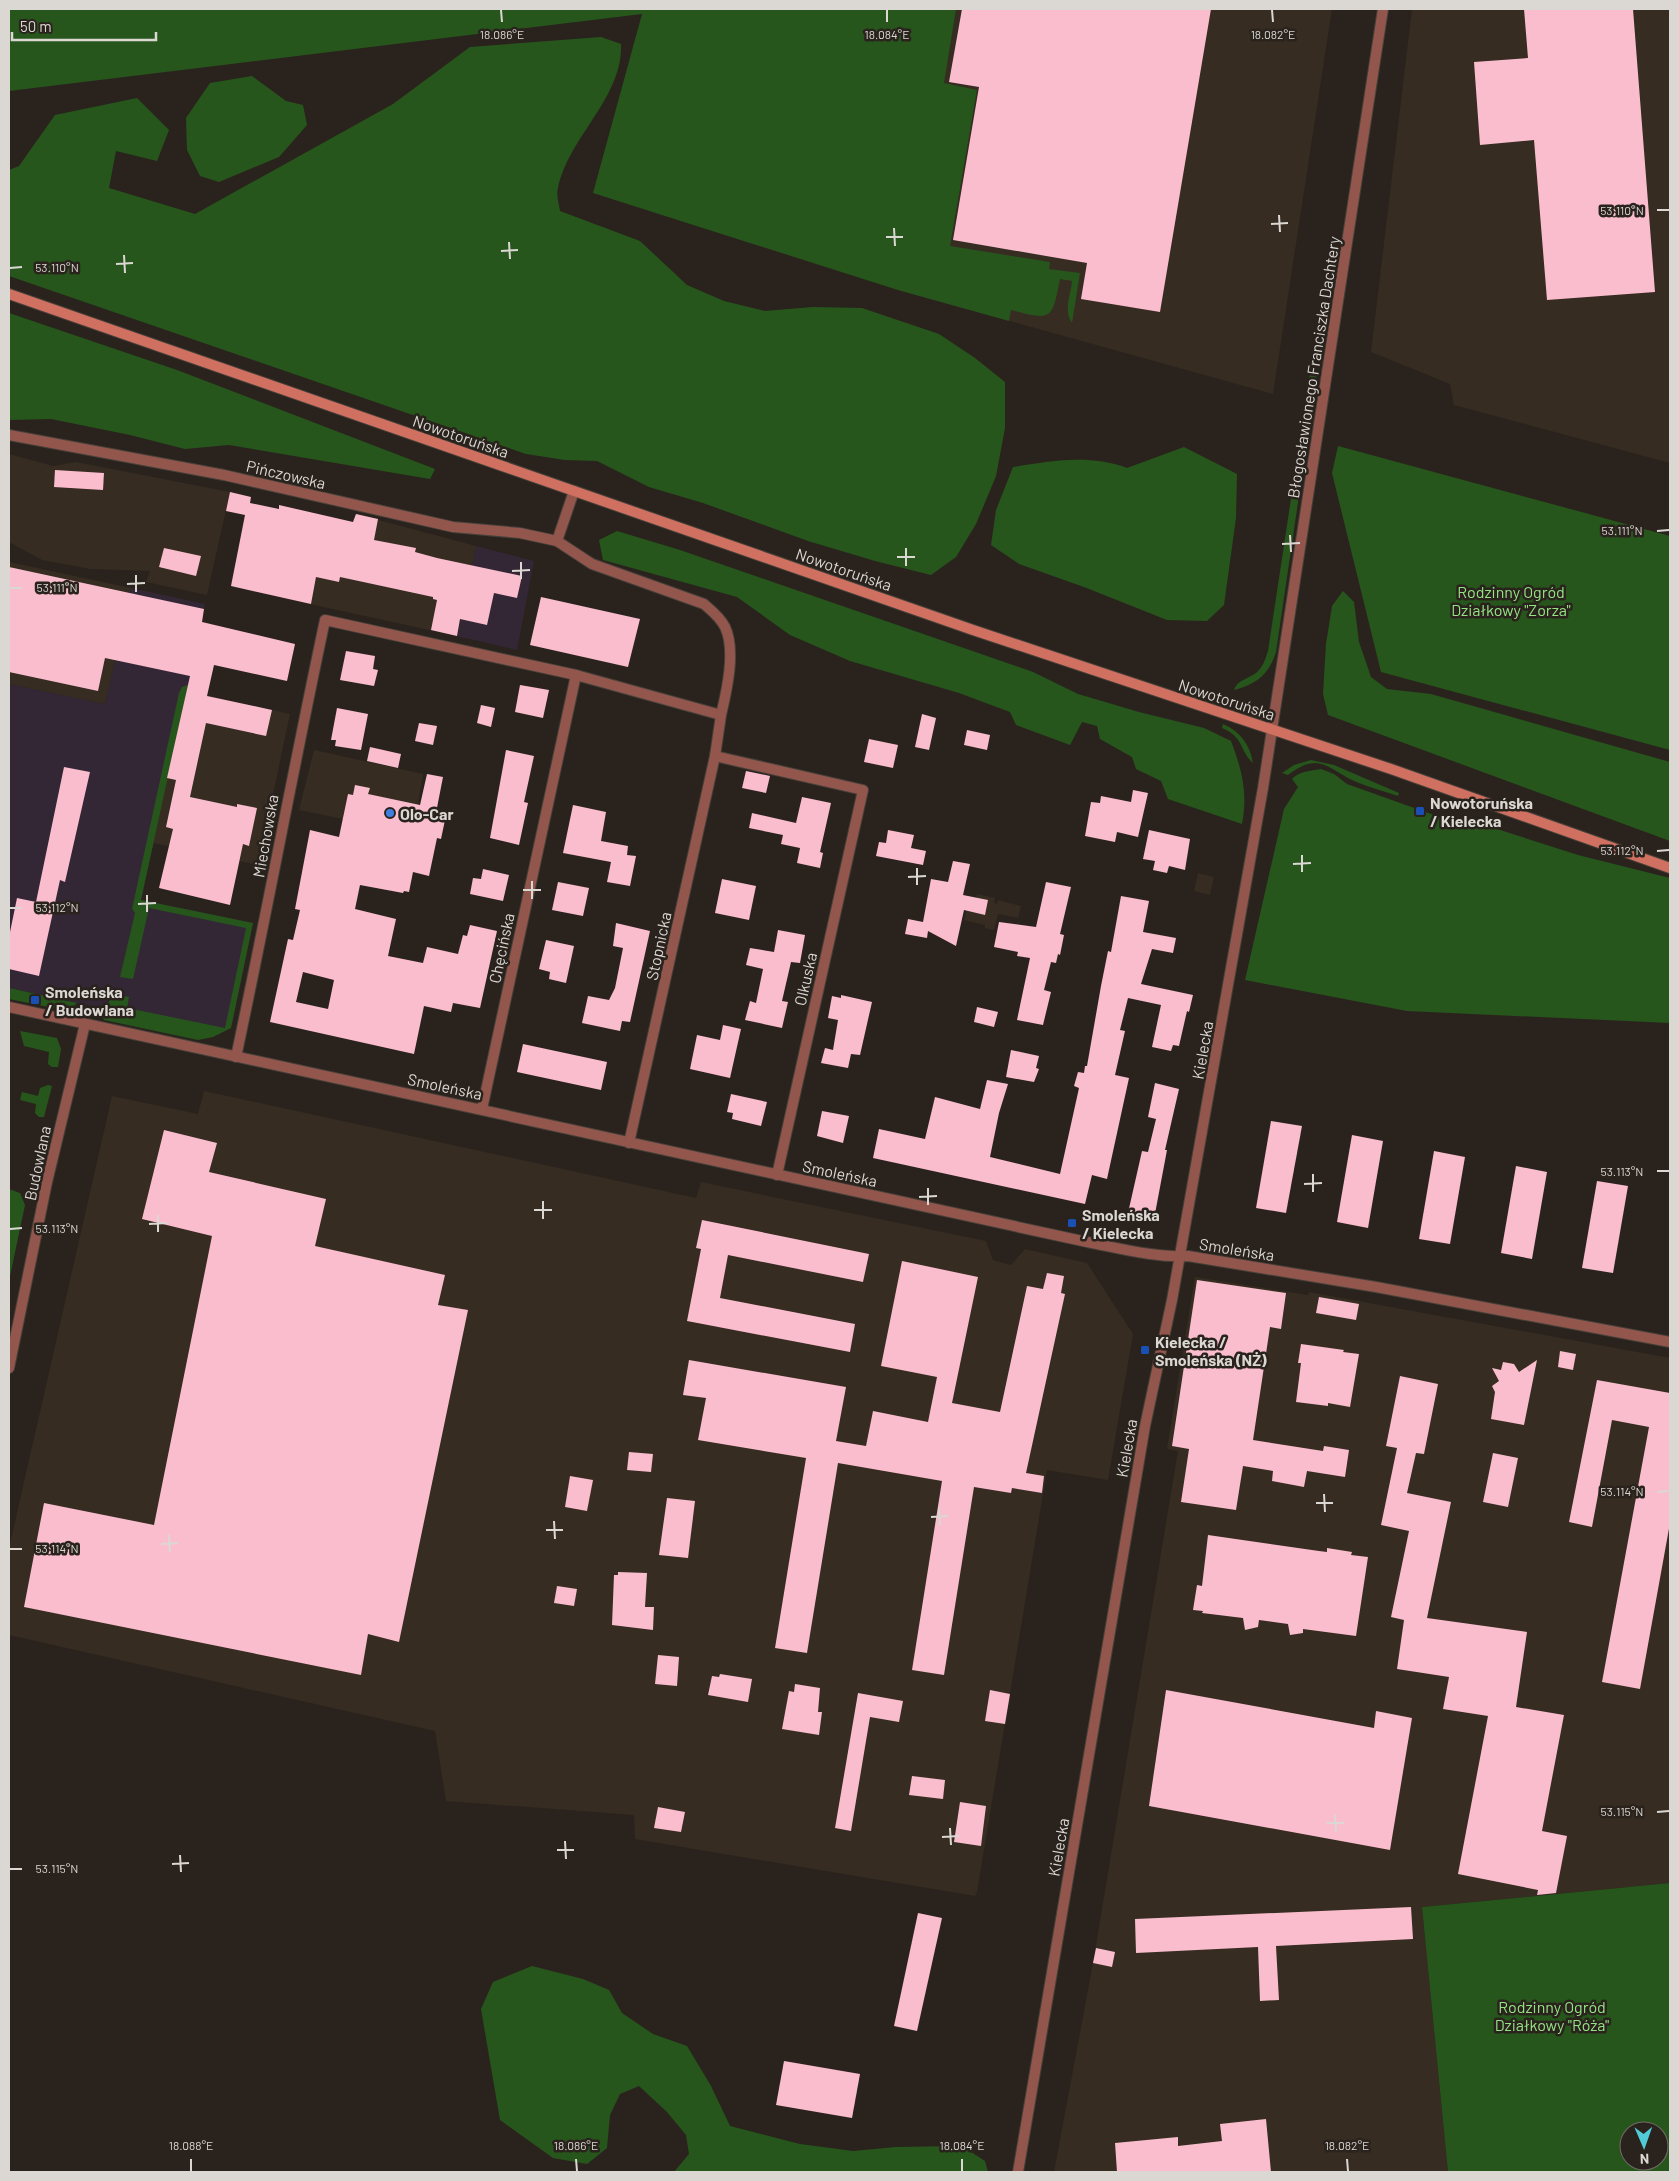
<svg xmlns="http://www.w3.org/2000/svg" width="1679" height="2181" font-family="Barlow,sans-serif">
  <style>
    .commercial { fill: #332735 }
    .built { fill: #362c21 }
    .green { fill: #26561c; fill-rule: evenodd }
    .building { fill: #fabdce; fill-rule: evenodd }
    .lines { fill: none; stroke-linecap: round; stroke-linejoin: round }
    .minor-casing { stroke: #46403a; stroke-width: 12 }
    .tertiary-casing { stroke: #46403a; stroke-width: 12 }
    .secondary-casing { stroke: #46403a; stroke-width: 12 }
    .minor { stroke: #92564c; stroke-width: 10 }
    .tertiary { stroke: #92564c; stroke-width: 10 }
    .secondary { stroke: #d07060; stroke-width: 10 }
    .ticks { fill: none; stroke: #dbd7d3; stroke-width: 2 }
    .transit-dot { fill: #1a4fb4; stroke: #2a231d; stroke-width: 2 }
    .shop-dot { fill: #3f7fe0; stroke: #2a231d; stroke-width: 2 }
    .labels { text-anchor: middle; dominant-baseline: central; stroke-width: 5; stroke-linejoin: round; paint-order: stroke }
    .street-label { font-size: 16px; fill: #dbd7d3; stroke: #2a231d }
    .park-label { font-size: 16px; fill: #93e483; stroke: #2a231d }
    .poi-label { font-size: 16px; font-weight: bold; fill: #dbd7d3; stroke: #2a231d; text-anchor: start }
    .ticks-label { font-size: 12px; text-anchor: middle; fill: #dbd7d3; stroke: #2a231d; stroke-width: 5; stroke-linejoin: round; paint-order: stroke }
  </style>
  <rect width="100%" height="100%" fill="#2a231d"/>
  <!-- commercial -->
  <g class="commercial">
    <path d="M476,546L534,561L517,650L457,636Z"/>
    <path d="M131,588L205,604L141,900L253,923L232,1024L217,1033L9,988V684L105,704Z"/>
  </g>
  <!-- built -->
  <g class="built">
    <path d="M886,9H1332L1273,394L898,290Z"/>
    <path d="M1412,9H1670V463L1454,405L1450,384L1371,352Z"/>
    <path d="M9,454L53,466L76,462L230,492L207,595L146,582L150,571L90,569L42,560L9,542Z"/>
    <path d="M300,510L353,522L356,514L476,546L457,636L282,598Z"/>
    <path d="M9,562L131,588L105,704L9,684Z"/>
    <path d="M186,691L290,714L258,865L153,843Z"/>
    <path d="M314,750L423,774L413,833L299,810Z"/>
    <path d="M1198,873L1214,877L1210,895L1194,891Z"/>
    <path d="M977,894L995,898L994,903L997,904L998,900L1021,906L1018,918L998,914L994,930L985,928V925L964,920L969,898L976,900Z"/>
    <path d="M204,1091L696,1198L701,1182L986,1241L993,1260L1011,1265L1025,1249L1087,1263L1133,1334L1108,1480L1047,1470L977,1892L975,1896L635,1839L634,1815L446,1801L435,1731L9,1635V1548L112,1096L198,1114Z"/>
    <path d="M1195,1277L1308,1295L1309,1292L1670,1358V1883L1422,1907L1448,2172H1054L1093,1963L1178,1451L1167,1449Z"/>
  </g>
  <!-- green -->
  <g class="green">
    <path d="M9,9H956L944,83L977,90L950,246L1050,262L1049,269L1080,273L1072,323C1063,310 1071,295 1072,281L1060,279C1052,320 1052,321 1011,310L1009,321L898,290L593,193L642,14L9,91Z"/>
    <path d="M601,37L621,44C623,98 569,136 558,188C556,195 559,204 560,211L640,241L687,285L724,301L765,311L813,307L862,308L939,334L975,358L1005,382V428L996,476L976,524L956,557L931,575L875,561L808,541L703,503L649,487L597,461L565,460L526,454L9,276V170L19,166L55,115L137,98L169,130L157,161L116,151L109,188L195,214L393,104L470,47Z"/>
    <path d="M252,76L286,101L303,105L307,125L279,157L219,182L200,176L187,150L186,118L210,83Z"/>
    <path d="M9,313L177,370L435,469L430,479L229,445L185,449L130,435L51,419L9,420Z"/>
    <path d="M1310,373H1317L1276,652C1269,674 1257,684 1234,690C1237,680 1248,679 1256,673C1263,667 1265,660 1268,651Z"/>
    <path d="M1338,446L1670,536V750L1381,672L1332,473Z"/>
    <path d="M1184,447L1237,474L1236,518L1224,605L1207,621L1167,620L1084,587L1019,564L991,545L996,510L1013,467C1052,461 1089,454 1127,468Z"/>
    <path d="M617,531L680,550L1033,672L1078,694L1139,712L1204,728L1231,741C1242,770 1248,793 1242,824L1168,799L1161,781L1136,769L1132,757L1100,739L1097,726L1082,722L1070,745L1016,725L1010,712L959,693L850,661L790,635L737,597L603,560L599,540Z"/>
    <path d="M1343,591L1354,602L1359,642L1371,677L1387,689L1431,694L1670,762V841L1328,715L1323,694L1326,644L1332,606Z"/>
    <path d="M188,685L141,900L253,923L231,1028L213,1037L198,1040L104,1020L99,1008L106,1009C110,995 116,995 129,997L127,1008L225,1028L246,928L149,908L133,979L120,977L135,913L132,909L179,693L182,687Z"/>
    <path d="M1223,724C1240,731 1250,745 1253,763C1239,750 1244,737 1222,728Z"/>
    <path d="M1311,760L1334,765L1399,793L1398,796C1384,791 1368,787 1354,781C1327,768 1319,751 1288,775L1282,773L1294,765Z"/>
    <path d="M1321,769L1334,774L1347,784L1445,819H1466L1578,855L1670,878V1023L1407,1011L1245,980L1284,809L1298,787L1292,779C1300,771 1310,771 1321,769Z"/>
    <path d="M9,988L77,1003L68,1011L9,999Z"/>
    <path d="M20,1031L57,1038L61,1049L58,1067H52L48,1064L49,1052L24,1046Z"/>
    <path d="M48,1085L52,1086L44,1117H39L35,1113L36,1104L20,1100L22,1092L38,1096L40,1088Z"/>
    <path d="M9,1189L20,1193L25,1205L9,1281Z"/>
    <path d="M1670,1883V2172H1448L1422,1907ZM1629,2131H1659V2161H1629Z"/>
    <path d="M532,1966L583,1979L609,1990L622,2013L653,2034L687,2046L711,2086L730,2126L800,2144L853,2151L896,2147L962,2146L985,2161L988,2172H674L689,2154L686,2135L667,2112L639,2086L620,2094L610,2115L607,2148L587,2164L553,2158L500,2120L481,2009L493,1982Z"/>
  </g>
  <!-- building -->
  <g class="building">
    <path d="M962,9H1211L1160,312L1081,299L1087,263L953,240L979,87L949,82Z"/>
    <path d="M1524,9H1633L1655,292L1547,300L1534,140L1480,145L1474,62L1528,58Z"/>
    <path d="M55,470L104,473L103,490L54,487Z"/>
    <path d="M230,492L251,497L250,503L279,509V505L353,522L356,514L378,519L374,540L416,548L415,552L437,558L522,576L517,598L494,593L487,625L460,619L457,636L431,630L437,600L433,599V597L340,577L339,582L316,577L311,604L231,586L245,515L226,511Z"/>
    <path d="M164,548L201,556L196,576L159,567Z"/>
    <path d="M9,567L204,609L202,622L295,644L287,681L214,665L207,696L272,710L266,736L206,723L190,797L237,807V804L257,808L249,846L243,844L230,905L159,888L173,829L166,827L176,780L167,778L190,676L105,658L98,691L9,672Z"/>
    <path d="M541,597L640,619L628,667L530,645Z"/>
    <path d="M346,651L375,656L373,669L378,670L374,686L340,680Z"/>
    <path d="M520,685L549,690L543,718L515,712Z"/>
    <path d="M481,705L495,708L491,727L477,723Z"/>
    <path d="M337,708L368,714L361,750L335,746L336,740H331Z"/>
    <path d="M922,714L936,718L929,750L915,747Z"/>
    <path d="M419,723L437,726L433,745L415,741Z"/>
    <path d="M967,730L990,735L987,750L964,745Z"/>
    <path d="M869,739L898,745L893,768L864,762Z"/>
    <path d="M370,747L401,754L398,768L367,761Z"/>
    <path d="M506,750L534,756L524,802L528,803L519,845L490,838Z"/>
    <path d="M64,767L90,772L65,882L60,880L39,976L9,969V937L17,898L36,902Z"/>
    <path d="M746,771L770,776L766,793L742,788Z"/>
    <path d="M427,774L443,777L435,818L445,820L441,839L437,838L429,876L413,872L409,892L404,891L403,893L360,885L355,909L396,919L388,956L423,963L427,947L458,954L463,935L467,936L470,925L497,931L480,1008L453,1003L451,1012L424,1006L414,1054L270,1022L288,939L293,940L300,910L295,909L310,830L339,837L348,794L353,795L355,785L370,788L368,794L420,805ZM303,972L334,980L328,1009L296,1002Z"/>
    <path d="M1133,790L1148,793L1138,837L1117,832L1115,842L1085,836L1091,802L1100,803L1101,796L1131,802Z"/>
    <path d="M802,797L831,803L820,852L823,853L820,868L797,863L800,848L781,844L783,835L749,828L752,813L796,823Z"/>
    <path d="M573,805L606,812L601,841L628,846L627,855L636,856L630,886L607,882L611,862L563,853Z"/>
    <path d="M888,830L914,835L911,848L926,851L923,865L876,856L879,842L886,843Z"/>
    <path d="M1149,830L1190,839L1185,870L1169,866L1167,873L1153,870L1155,861L1143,859Z"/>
    <path d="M953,861L970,864L963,895L988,900L985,915L964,910L956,946L928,931L927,938L905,934L908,919L923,922L931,879L948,882Z"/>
    <path d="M483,869L509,875L503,901L470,894L473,878L481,879Z"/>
    <path d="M722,879L756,886L749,920L715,913Z"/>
    <path d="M558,882L589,888L583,916L552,910Z"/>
    <path d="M1046,882L1071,887L1060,934L1064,935L1060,955L1058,954L1056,963L1051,962L1044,990L1051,992L1043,1025L1017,1020L1030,958L1017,956L1018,952L994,947L999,922L1036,927Z"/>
    <path d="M1121,896L1149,901L1143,932L1176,938L1173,953L1152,949L1141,984L1193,995L1189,1012L1187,1011L1179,1046L1173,1045L1171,1051L1152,1047L1161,1005L1128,998L1120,1030L1125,1031L1115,1075L1129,1078L1107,1179L1092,1175L1085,1204L873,1158L879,1129L925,1139L935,1097L980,1109L987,1080L1008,1084L999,1113L990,1157L1060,1174L1079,1088L1074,1086L1078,1072L1084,1073L1085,1066H1087L1101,986L1108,951L1111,952Z"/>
    <path d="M616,923L650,931L630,1022L622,1021L620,1031L582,1023L588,996L609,1000L615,988L623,948L613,946Z"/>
    <path d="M778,930L805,935L800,963L791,962L782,1001L788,1002L782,1028L745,1020L750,1001L756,1003L763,969L746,965L750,948L774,952Z"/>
    <path d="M546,940L574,946L566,983L549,979L550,972L539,969Z"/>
    <path d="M841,995L872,1002L860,1055L851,1054L848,1068L821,1063L825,1048L833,1050L838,1020L828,1018L832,996L841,998Z"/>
    <path d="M977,1007L998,1012L994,1027L974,1022Z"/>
    <path d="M723,1025L741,1029L730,1078L690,1069L697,1035L720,1040Z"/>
    <path d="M523,1044L607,1062L601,1090L517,1072Z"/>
    <path d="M1011,1050L1039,1056L1036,1068L1039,1069L1034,1082L1006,1077Z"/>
    <path d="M1155,1083L1179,1089L1165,1150H1167L1154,1219L1128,1213L1142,1151L1148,1152L1156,1119L1148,1117Z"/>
    <path d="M731,1094L767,1102L761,1126L732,1119L733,1113L727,1112Z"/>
    <path d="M822,1111L849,1116L843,1143L817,1136Z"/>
    <path d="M1271,1121L1302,1126L1286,1213L1256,1208Z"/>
    <path d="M164,1130L217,1143L209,1172L326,1199L315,1246L445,1275L438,1305L468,1310L399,1642L368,1634L361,1675L24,1607L44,1503L154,1525L212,1236L142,1219Z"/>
    <path d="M1352,1135L1383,1141L1368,1228L1337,1222Z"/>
    <path d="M1434,1151L1465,1157L1450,1244L1419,1239Z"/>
    <path d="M1516,1166L1547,1172L1532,1259L1501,1253Z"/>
    <path d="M1597,1181L1628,1186L1613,1273L1582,1268Z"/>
    <path d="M702,1220L869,1254L863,1282L728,1255L720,1298L855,1324L850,1352L687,1321L701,1249L696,1248Z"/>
    <path d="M902,1261L978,1277L952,1403L1000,1412L1027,1286L1043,1289L1047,1273L1064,1276L1061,1293L1065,1294L1026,1473L1044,1476L1042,1493L1012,1488L1011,1493L974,1487L944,1675L912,1670L942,1481L838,1463L807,1653L775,1648L806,1458L698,1440L706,1398L683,1395L689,1360L846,1387L836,1441L866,1446L873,1411L928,1422L937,1377L881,1366Z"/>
    <path d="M1197,1280L1286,1293L1281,1329L1270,1327L1253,1440L1323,1451L1324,1446L1349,1450L1345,1477L1307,1471L1304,1487L1272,1481L1273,1471L1243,1466L1236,1510L1181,1502L1189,1449L1172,1446Z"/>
    <path d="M1319,1297L1359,1304L1356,1320L1316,1313Z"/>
    <path d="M1301,1344L1344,1350L1343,1352L1359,1354L1350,1407L1328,1403V1406L1296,1402L1301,1363H1298Z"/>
    <path d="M1560,1351L1576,1354L1573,1370L1558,1367Z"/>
    <path d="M1537,1360L1524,1425L1491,1419L1495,1392L1492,1386L1499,1381L1492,1368L1501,1370L1503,1362L1514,1364L1519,1372Z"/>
    <path d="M1400,1376L1438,1384L1424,1454L1416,1453L1407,1493L1451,1502L1427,1618L1527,1632L1516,1707L1564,1715L1542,1831L1567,1836L1556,1893L1537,1895L1538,1890L1458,1874L1488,1716L1443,1709L1449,1677L1397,1669L1404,1620L1391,1617L1409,1531L1381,1525L1397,1448L1386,1446Z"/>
    <path d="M1597,1380L1670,1393V1523L1640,1689L1602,1682L1649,1427L1612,1420L1592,1527L1569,1522Z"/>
    <path d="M629,1452L653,1454L651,1472L627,1470Z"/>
    <path d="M1493,1453L1518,1458L1508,1507L1483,1502Z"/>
    <path d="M570,1476L593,1480L587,1511L565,1507Z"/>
    <path d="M667,1498L695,1501L688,1558L659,1555Z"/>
    <path d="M1208,1535L1319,1551L1327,1552V1548L1352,1552L1351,1555L1368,1557L1356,1636L1303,1629V1633L1290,1635L1288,1624L1259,1620L1258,1627L1245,1630L1243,1618L1202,1613L1203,1611L1193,1610L1197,1585L1202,1586Z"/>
    <path d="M618,1572L647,1573L645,1607H654L653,1630L612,1625L614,1575H618Z"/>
    <path d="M557,1586L577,1589L574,1606L554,1603Z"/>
    <path d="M658,1655L679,1657L677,1686L655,1684Z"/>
    <path d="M720,1674L752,1679L748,1702L708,1695L712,1676L719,1677Z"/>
    <path d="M795,1684L820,1688L818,1712H822L819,1735L782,1729L789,1691L794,1692Z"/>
    <path d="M990,1690L1010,1694L1005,1724L985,1721Z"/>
    <path d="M1166,1690L1374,1728L1376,1711L1412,1718L1390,1850L1149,1806Z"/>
    <path d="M858,1693L903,1701L899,1722L870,1717L851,1831L835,1828Z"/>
    <path d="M912,1776L945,1780L943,1799L909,1795Z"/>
    <path d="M960,1802L986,1806L981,1846L954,1842Z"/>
    <path d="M658,1807L685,1812L681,1832L654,1828Z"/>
    <path d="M1411,1907L1413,1939L1276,1946L1279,2000L1260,2001L1258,1947L1136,1953L1135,1919Z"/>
    <path d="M918,1913L942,1918L917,2031L894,2026Z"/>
    <path d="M1096,1948L1115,1952L1112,1967L1093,1963Z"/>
    <path d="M784,2061L860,2074L852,2118L776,2105Z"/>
    <path d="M1266,2119L1271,2172H1117L1115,2143L1178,2137V2146L1222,2141L1220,2124Z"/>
  </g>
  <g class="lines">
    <defs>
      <g id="minor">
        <path d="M9,435L224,475L453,527L520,533L557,541L592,564L704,604C712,611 720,617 725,627C736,650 727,690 721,715"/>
        <path d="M557,541L574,491"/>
        <path d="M9,1007L1087,1242C1119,1248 1155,1258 1188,1256L1376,1287L1670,1342"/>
        <path d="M236,1057C267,912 294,765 325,620L576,675L721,715L715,756L863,790L777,1175"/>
        <path d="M482,1109L576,675"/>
        <path d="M629,1143L715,756"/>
        <path d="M9,1368L47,1182L85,1024"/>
      </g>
      <path id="tertiary" d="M1018,2172L1145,1426L1172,1300L1263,788L1383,9"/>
      <path id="secondary" d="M9,294L973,630L1391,769L1670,868"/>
    </defs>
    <!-- minor casing -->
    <use href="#minor" class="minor-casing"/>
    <!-- tertiary casing -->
    <use href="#tertiary" class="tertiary-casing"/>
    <!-- secondary casing -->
    <use href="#secondary" class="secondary-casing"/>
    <!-- minor -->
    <use href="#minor" class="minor"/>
    <!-- tertiary -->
    <use href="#tertiary" class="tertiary"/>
    <!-- secondary -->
    <use href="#secondary" class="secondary"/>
  </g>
  <!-- ticks -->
  <path class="ticks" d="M501,10L502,22M887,10V22M1272,10L1273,22M1657,210H1669M1279,215L1280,232M1271,224L1288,223M894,228L895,246M886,237H903M509,242L510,259M501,251L518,250M124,255L125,273M116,264L133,263M10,268L22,267M1657,531L1669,530M1290,535L1291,552M1282,544L1300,543M906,548V566M897,557H915M521,562V579M512,571L530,570M136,575V592M127,584L145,583M10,588H22M1657,851L1669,850M1302,855V872M1293,864L1311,863M917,868V885M908,877L926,876M532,881V899M523,890H541M147,895V912M138,904L156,903M10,908H22M1657,1171H1669M1313,1174V1192M1304,1184L1322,1183M928,1188V1205M919,1197L937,1196M543,1201V1219M534,1210H552M158,1215V1232M149,1224L167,1223M10,1229L22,1228M1657,1492L1669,1491M1324,1494L1325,1512M1316,1503H1333M939,1508L940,1525M931,1517L948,1516M554,1521L555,1539M546,1530H563M169,1535L170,1552M161,1544L178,1543M10,1549H22M1657,1812L1669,1811M1335,1814L1336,1832M1327,1823H1344M950,1828L951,1845M942,1837L959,1836M565,1841L566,1859M557,1850H574M180,1855L181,1872M172,1864L189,1863M10,1869H22M191,2159V2171M576,2159L577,2171M962,2159V2171M1347,2159L1348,2171"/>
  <!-- markers -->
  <g class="transit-dot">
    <rect x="1415" y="806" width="10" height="10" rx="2.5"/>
    <rect x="30" y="995" width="10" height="10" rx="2.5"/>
    <rect x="1067" y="1218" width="10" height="10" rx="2.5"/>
    <rect x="1140" y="1345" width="10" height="10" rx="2.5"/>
  </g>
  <circle class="shop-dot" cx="390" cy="813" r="5"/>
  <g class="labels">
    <!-- street labels -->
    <g class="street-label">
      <text transform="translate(1313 367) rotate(-81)">Błogosławionego Franciszka Dachtery</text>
      <text transform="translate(461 436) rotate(19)">Nowotoruńska</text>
      <text transform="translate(286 474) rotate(13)">Pińczowska</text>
      <text transform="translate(844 569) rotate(19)">Nowotoruńska</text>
      <text transform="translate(1227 699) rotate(18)">Nowotoruńska</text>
      <text transform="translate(265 836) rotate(-80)">Miechowska</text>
      <text transform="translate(658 946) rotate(-78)">Stopnicka</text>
      <text transform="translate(501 948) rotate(-78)">Chęcińska</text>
      <text transform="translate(805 979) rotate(-77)">Olkuska</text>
      <text transform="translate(1202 1050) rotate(-80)">Kielecka</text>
      <text transform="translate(445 1086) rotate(12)">Smoleńska</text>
      <text transform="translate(37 1163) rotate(-78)">Budowlana</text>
      <text transform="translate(840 1173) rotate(12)">Smoleńska</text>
      <text transform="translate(1237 1249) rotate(9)">Smoleńska</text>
      <text transform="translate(1126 1448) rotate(-80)">Kielecka</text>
      <text transform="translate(1058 1847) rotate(-80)">Kielecka</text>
    </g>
    <!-- park labels -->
    <g class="park-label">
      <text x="1511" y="591">Rodzinny Ogród<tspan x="1511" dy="18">Działkowy "Zorza"</tspan></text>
      <text x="1552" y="2006">Rodzinny Ogród<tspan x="1552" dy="18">Działkowy "Róża"</tspan></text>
    </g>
    <!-- poi labels -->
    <g class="poi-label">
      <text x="1430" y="802">Nowotoruńska<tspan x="1430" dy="18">/ Kielecka</tspan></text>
      <text x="400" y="813">Olo-Car</text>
      <text x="45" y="991">Smoleńska<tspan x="45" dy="18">/ Budowlana</tspan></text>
      <text x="1082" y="1214">Smoleńska<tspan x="1082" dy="18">/ Kielecka</tspan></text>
      <text x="1155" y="1341">Kielecka /<tspan x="1155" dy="18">Smoleńska (NŻ)</tspan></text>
    </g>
  </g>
  <g class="ticks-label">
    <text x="502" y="39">18.086°E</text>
    <text x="887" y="39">18.084°E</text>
    <text x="1273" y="39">18.082°E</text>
    <text x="1622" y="215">53.110°N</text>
    <text x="57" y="272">53.110°N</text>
    <text x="1622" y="535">53.111°N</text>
    <text x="57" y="592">53.111°N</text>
    <text x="1622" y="855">53.112°N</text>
    <text x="57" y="912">53.112°N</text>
    <text x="1622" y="1176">53.113°N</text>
    <text x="57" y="1233">53.113°N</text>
    <text x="1622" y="1496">53.114°N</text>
    <text x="57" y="1553">53.114°N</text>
    <text x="1622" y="1816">53.115°N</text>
    <text x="57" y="1873">53.115°N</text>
    <text x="191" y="2150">18.088°E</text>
    <text x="576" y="2150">18.086°E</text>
    <text x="962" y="2150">18.084°E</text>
    <text x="1347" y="2150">18.082°E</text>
  </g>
  <!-- border -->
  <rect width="1679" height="2181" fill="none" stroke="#dbd7d3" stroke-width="20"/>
  <!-- north arrow -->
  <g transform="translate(1644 2146) rotate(178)"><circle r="24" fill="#2a231d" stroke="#716b66"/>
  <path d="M0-4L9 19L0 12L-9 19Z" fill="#52cbd9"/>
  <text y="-8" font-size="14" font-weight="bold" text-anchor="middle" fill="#dbd7d3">N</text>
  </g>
  <!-- scale -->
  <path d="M12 32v8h144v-8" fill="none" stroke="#dbd7d3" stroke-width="2.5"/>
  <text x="20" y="32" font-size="15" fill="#dbd7d3" stroke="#2a231d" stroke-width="4" paint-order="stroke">50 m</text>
</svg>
